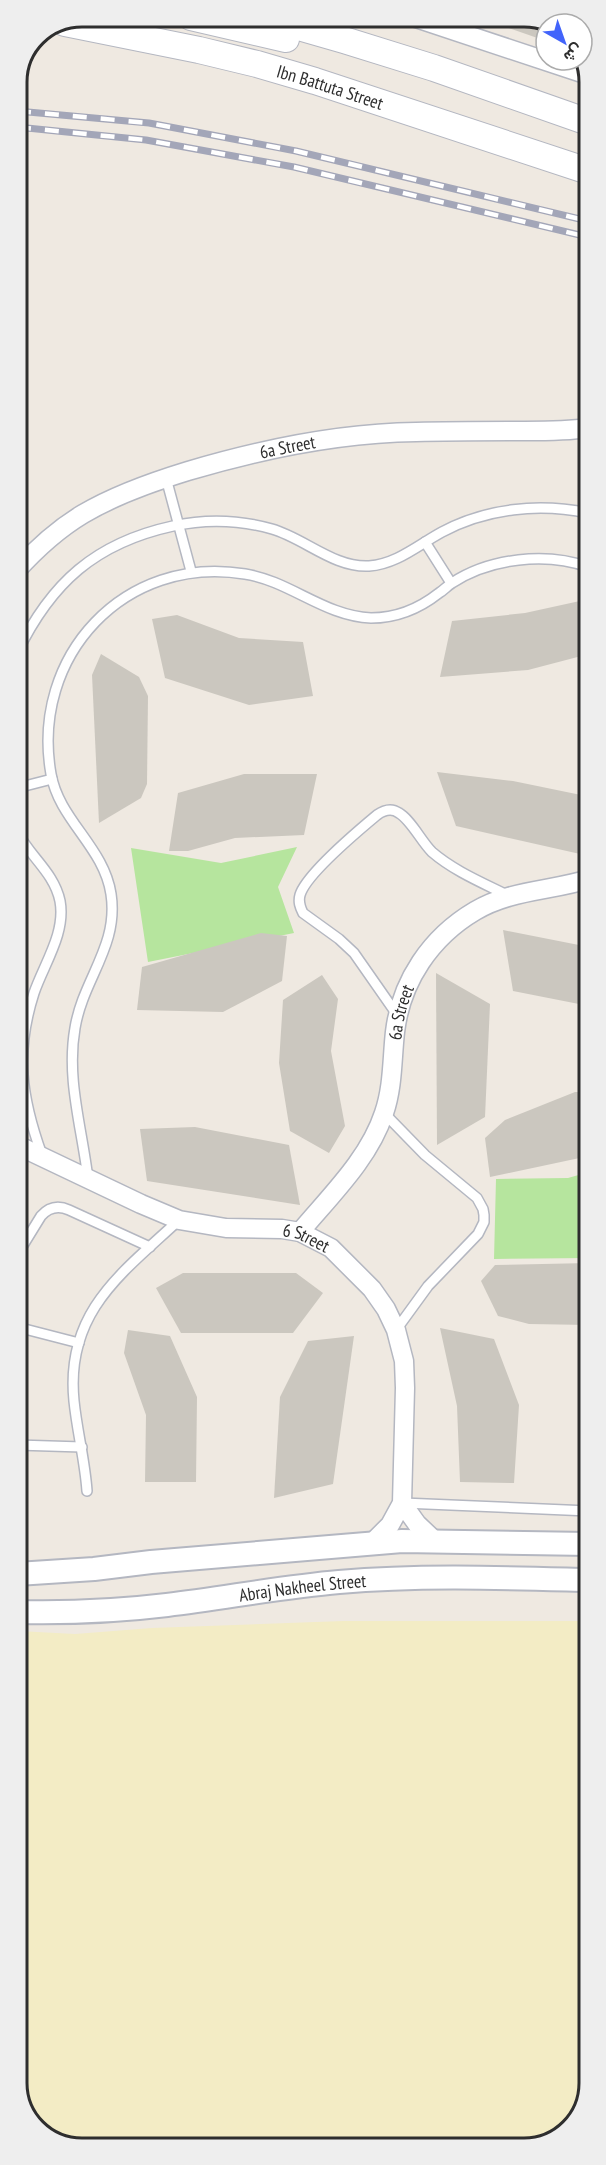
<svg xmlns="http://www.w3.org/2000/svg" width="606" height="2165" font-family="'PT Sans Narrow',Vazirmatn,sans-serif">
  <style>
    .green { fill: #b6e59e }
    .sand { fill: #f3ecc5 }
    .building { fill: #cbc7bf }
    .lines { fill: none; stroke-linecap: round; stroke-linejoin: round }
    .service-casing { stroke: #b4b7c1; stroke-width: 12 }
    .minor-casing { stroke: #b4b7c1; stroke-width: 21 }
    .tertiary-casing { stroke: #b4b7c1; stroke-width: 26 }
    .secondary-casing { stroke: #b4b7c1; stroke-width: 28 }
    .service { stroke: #fff; stroke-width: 9 }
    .minor { stroke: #fff; stroke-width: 18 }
    .tertiary { stroke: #fff; stroke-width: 22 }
    .secondary { stroke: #fff; stroke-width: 26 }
    .rail-casing { stroke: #a3a6b8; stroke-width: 7 }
    .rail { stroke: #fff; stroke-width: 4.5; stroke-dasharray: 14; stroke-linecap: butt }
    .labels { text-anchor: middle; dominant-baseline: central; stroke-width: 6; stroke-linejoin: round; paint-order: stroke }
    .street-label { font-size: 18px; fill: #2e2e2e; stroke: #fff }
    .rim { fill: none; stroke: #2e2e2e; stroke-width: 3 }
  </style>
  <rect width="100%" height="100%" fill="#efe9e1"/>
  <!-- green -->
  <g class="green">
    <path d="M297,847L278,887L294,933L148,962L131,848L221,863Z"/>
    <path d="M589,1172V1258L494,1259L496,1179L568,1178Z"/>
  </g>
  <!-- sand -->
  <path class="sand" d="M343,1621H589V2083L576,2123L537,2147L74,2148L39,2132L18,2096V1631L75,1634L152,1628Z"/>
  <!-- building -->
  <g class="building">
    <path d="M483,17H532L546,23V41L483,19Z"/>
    <path d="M589,599V654L528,670L440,677L452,621L525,613Z"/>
    <path d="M177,615L239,638L303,642L313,696L249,705L165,678L152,619Z"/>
    <path d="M101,654L139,677L148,696L147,784L141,798L99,823L92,675Z"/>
    <path d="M437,772L513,781L581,795L589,856L456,826Z"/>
    <path d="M244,774H317L304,835L235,838L188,851H169L178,793Z"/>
    <path d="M503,930L589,947V1006L513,991Z"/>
    <path d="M261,933L287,936L282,981L223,1012L137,1010L142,967Z"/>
    <path d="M436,973L490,1004L485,1117L437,1145Z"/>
    <path d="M322,975L338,999L331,1051L345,1126L329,1153L290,1131L279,1063L283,1000Z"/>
    <path d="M575,1092H589V1156L490,1177L485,1138L505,1120Z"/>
    <path d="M195,1127L289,1145L300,1205L147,1181L140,1129Z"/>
    <path d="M589,1263V1325L529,1324L498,1316L481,1281L495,1265Z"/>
    <path d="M183,1273H296L323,1293L293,1333H181L156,1288Z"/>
    <path d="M440,1328L494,1339L519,1405L514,1483L460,1482L457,1406Z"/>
    <path d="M128,1330L170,1336L197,1397L196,1482H145L146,1415L124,1353Z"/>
    <path d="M354,1336L333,1484L274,1498L280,1397L308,1341Z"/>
  </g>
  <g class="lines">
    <defs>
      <g id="service">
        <path d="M166,478L191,571"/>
        <path d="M425,542L451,583"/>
        <path d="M17,653C51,583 95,543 173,526C205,519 240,520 272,529C304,538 334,568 369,566C397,564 418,545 442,532C487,508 539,503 588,513"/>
        <path d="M17,788L52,779"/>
        <path d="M17,831C29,856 54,872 60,901C66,933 44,964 34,993C15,1052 21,1097 42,1155"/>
        <path d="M398,1016L354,953L339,939L303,913C300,907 298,902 300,895C306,874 359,830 377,815C384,810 392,808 399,813C411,820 421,841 432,852C454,871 483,883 509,896"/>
        <path d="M384,1113L425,1155L477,1198L483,1209L484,1215V1222L478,1234L428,1286L396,1330"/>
        <path d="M88,1179C82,1128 66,1079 75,1028C83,979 119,946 111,894C104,847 59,820 51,774C30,656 125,554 245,574C290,581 324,616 371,618C396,618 420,608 439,593C444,590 447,586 452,583C490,558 546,552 588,567"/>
        <path d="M17,1255L41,1216C49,1207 58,1205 69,1210L150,1247"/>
        <path d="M17,1327L79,1343"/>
        <path d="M17,1445L82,1447"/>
        <path d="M87,1491C85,1461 77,1431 74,1401C65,1312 122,1273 179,1220"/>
        <path d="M403,1503L589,1511"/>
      </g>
      <g id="minor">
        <path d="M413,17L588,75"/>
        <path id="s1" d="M17,570C37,548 58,529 83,514C115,495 152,482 188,471C262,449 338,433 416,432C452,431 488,431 525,431C546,431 567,431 588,428"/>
        <path id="s2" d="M17,1145L141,1204L179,1220L226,1228L282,1229L300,1232L331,1248L372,1289L386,1309L396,1330L404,1361L405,1388L402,1503L390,1525L372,1543"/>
        <path id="s3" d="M300,1232C330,1196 369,1159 384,1113C393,1087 392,1059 395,1032C401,981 431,937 475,911C510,890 551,891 589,879"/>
        <path d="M402,1503L417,1524L435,1541"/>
      </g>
      <g id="tertiary">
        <path d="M17,1574L94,1569L151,1562L402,1541L589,1544"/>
        <path id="s4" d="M18,1612C67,1613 118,1611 167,1605C225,1598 281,1587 339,1582C422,1575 506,1578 589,1580"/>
      </g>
      <g id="secondary">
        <path d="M191,17L286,39"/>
        <path d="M264,17L344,40L434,68L588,122"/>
        <path id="s5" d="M65,23L199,50L257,64L315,81L588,171"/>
      </g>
    </defs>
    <!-- service casing -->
    <use href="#service" class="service-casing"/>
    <!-- minor casing -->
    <use href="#minor" class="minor-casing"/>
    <!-- tertiary casing -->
    <use href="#tertiary" class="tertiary-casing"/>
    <!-- secondary casing -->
    <use href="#secondary" class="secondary-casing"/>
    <!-- service -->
    <use href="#service" class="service"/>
    <!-- minor -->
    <use href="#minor" class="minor"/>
    <!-- tertiary -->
    <use href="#tertiary" class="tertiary"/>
    <!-- secondary -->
    <use href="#secondary" class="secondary"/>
    <defs>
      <g id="rail">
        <path d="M17,111L149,123L296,151L588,221"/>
        <path d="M17,127L146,140L294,167L588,237"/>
      </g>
    </defs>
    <!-- rail casing -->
    <use href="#rail" class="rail-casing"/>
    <!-- rail -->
    <use href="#rail" class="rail"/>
  </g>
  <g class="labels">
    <!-- street labels -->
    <g class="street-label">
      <text stroke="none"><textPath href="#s5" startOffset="273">Ibn Battuta Street</textPath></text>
      <text stroke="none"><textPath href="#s1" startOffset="303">6a Street</textPath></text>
      <text stroke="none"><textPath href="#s3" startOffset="249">6a Street</textPath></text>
      <text stroke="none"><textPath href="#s2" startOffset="308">6 Street</textPath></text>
      <text stroke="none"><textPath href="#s4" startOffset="286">Abraj Nakheel Street</textPath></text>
    </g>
  </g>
  <!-- crop -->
  <path d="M0 0H606V2165H0ZM82 27H524A55 55 0 0 1 579 82V2083A55 55 0 0 1 524 2138H82A55 55 0 0 1 27 2083V82A55 55 0 0 1 82 27Z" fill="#eee" fill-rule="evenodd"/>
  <path class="rim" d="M82 27H524A55 55 0 0 1 579 82V2083A55 55 0 0 1 524 2138H82A55 55 0 0 1 27 2083V82A55 55 0 0 1 82 27Z"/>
  <!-- north arrow -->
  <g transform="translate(564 42) rotate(140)"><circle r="28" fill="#ffffff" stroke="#ababab" stroke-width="1.5"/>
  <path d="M0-4.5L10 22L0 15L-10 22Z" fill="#4264fb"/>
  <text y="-9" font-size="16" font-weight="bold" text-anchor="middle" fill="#2e2e2e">ش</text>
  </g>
</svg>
